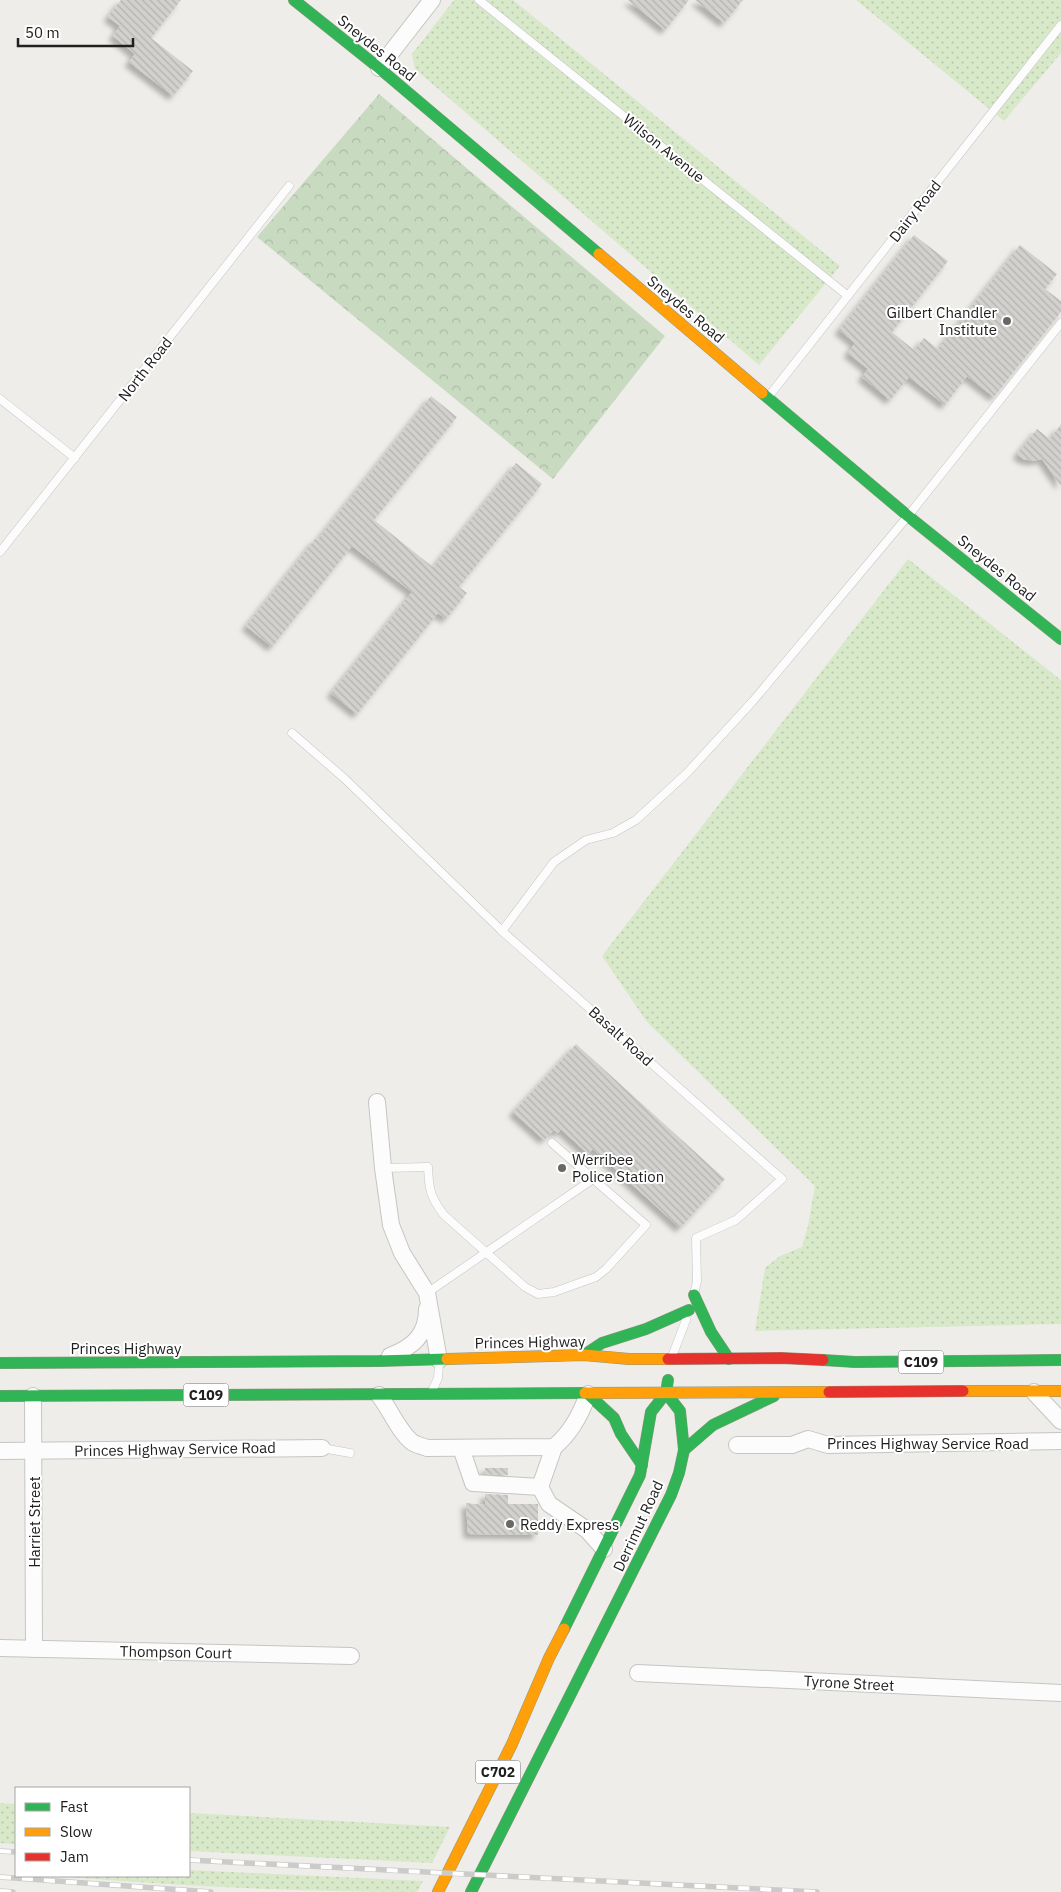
<svg xmlns="http://www.w3.org/2000/svg" width="1061" height="1892" font-family="'IBM Plex Sans',sans-serif">
  <style>
    .grass { fill: url(#grass-dots) }
    .forest { fill: url(#forest-crowns) }
    .building { fill: url(#building-back-hatch); filter: url(#shadow) }
    .lines { fill: none; stroke-linecap: round; stroke-linejoin: round }
    .lane-casing { stroke: #c5c5c3; stroke-width: 9 }
    .street-casing { stroke: #c5c5c3; stroke-width: 18 }
    .fast-casing { stroke: #939782; stroke-width: 12 }
    .slow-casing { stroke: #939782; stroke-width: 12 }
    .jam-casing { stroke: #939782; stroke-width: 12 }
    .lane { stroke: #fcfcfc; stroke-width: 8 }
    .street { stroke: #fcfcfc; stroke-width: 16 }
    .fast { stroke: #30b455; stroke-width: 11 }
    .slow { stroke: #ff9f0a; stroke-width: 11 }
    .jam { stroke: #e5322d; stroke-width: 11 }
    .rail-casing { stroke: #cbcbca; stroke-width: 5.5 }
    .rail { stroke: #fff; stroke-width: 4; stroke-dasharray: 11; stroke-linecap: butt }
    .poi-dot { fill: #686866; stroke: #fff; stroke-width: 2 }
    .labels { text-anchor: middle; dominant-baseline: central; stroke-width: 4; stroke-linejoin: round; paint-order: stroke }
    .shield { fill: #fff; stroke: #636363; stroke-width: 1 }
    .shield-label { font-size: 14px; font-weight: bold; fill: #202020 }
    .street-label { font-size: 15px; fill: #202020; stroke: #fff }
    .poi-label { font-size: 15px; fill: #202020; stroke: #fff; text-anchor: start }
  </style>
  <defs>
    <pattern id="grass-dots" width="8" height="8" patternUnits="userSpaceOnUse" patternTransform="scale(1.25)"><rect width="8" height="8" fill="#d8e9ca"/><path d="M2 2h.1M6 6h.1" fill="none" stroke="#b9c8ad" stroke-width="1.8" stroke-linecap="round"/></pattern>
    <pattern id="forest-crowns" width="20" height="18" patternUnits="userSpaceOnUse" patternTransform="scale(1.25)"><rect width="20" height="18" fill="#c8dbc0"/><path d="M2 6a3 3 0 1 1 6 0M12 15a3 3 0 1 1 6 0" fill="none" stroke="#acbca5"/></pattern>
    <pattern id="building-back-hatch" width="6" height="6" patternUnits="userSpaceOnUse" patternTransform="scale(1.25)"><rect width="6" height="6" fill="#d2d1ce"/><path d="M-1 5l2 2M0 0l6 6M5-1l2 2" fill="none" stroke="#b4b3b1"/></pattern>
    <filter id="shadow"><feDropShadow dx="-4.5" dy="4.5" stdDeviation="2.5" flood-color="#0004"/></filter>
  </defs>
  <rect width="100%" height="100%" fill="#eeede9"/>
  <!-- grass -->
  <g class="grass">
    <path d="M454,0H513L840,266L759,365L415,69L412,54Z"/>
    <path d="M856,0H1061V53L1004,121Z"/>
    <path d="M908,559L1061,680V1324L755,1331L765,1268L780,1256L802,1247L808,1226L815,1186L647,1022L602,956Z"/>
    <path d="M0,1803L16,1804V1844L0,1843Z"/>
    <path d="M189,1813L450,1827L432,1863L189,1851Z"/>
    <path d="M189,1870L423,1881L417,1892C297,1892 177,1886 57,1876H189Z"/>
  </g>
  <!-- forest -->
  <path class="forest" d="M379,94L665,336L553,479L257,237Z"/>
  <!-- building -->
  <g class="building">
    <path d="M121,0H181L151,38L193,71L173,96L129,62L135,54L113,36L120,26L108,17Z"/>
    <path d="M628,0H689L665,30Z"/>
    <path d="M695,0H743L724,23Z"/>
    <path d="M914,235L948,261L892,332L914,350L924,338L938,349L1020,245L1057,274L1045,289L1061,301V312L994,397L967,376L945,405L909,377L890,400L862,377L868,369L848,353L855,343L839,330Z"/>
    <path d="M431,396L457,417L374,520L433,567L516,463L542,484L459,587L467,593L446,619L438,613L357,714L331,693L412,592L352,546L272,647L246,626L315,539L317,540Z"/>
    <path d="M1061,424V486L1042,459L1033,461L1023,459L1017,454L1037,429L1050,439Z"/>
    <path d="M576,1044L725,1179L680,1228L593,1149L588,1154L561,1129L558,1133L554,1130L544,1140L513,1112Z"/>
    <path d="M485,1468H508V1475L485,1474Z"/>
    <path d="M485,1494L508,1495V1504H538V1535L468,1534L466,1503L485,1505Z"/>
  </g>
  <g class="lines">
    <defs>
      <g id="lane">
        <path d="M479,0L848,296"/>
        <path d="M769,396L1061,25"/>
        <path d="M0,399L75,458"/>
        <path d="M0,552L289,186"/>
        <path d="M292,733L345,779L502,931L782,1179L736,1220L696,1238L697,1281L695,1290"/>
        <path d="M502,931L554,862L586,840L613,833L636,820L687,773L753,701L908,516L1061,323"/>
        <path d="M383,1168L428,1167C429,1189 430,1197 444,1215L525,1287L538,1294L554,1292L596,1277L606,1269L646,1225L552,1143"/>
        <path d="M427,1293L593,1179"/>
        <path d="M673,1354L686,1320"/>
        <path d="M433,1389L438,1378L439,1364"/>
        <path d="M322,1448L350,1453"/>
      </g>
      <g id="street">
        <path d="M379,68L432,0"/>
        <path d="M377,1102L383,1168L391,1225L402,1253L427,1293L439,1360"/>
        <path d="M390,1356C413,1347 427,1335 427,1309"/>
        <path d="M1034,1392L1061,1421"/>
        <path d="M379,1395C389,1408 400,1433 412,1442C416,1445 422,1446 427,1448L554,1447C571,1433 581,1414 588,1394"/>
        <path d="M33,1396L34,1649"/>
        <path d="M737,1445H792L808,1439L828,1445L1061,1441"/>
        <path d="M461,1448L473,1483L540,1487L549,1504L587,1530L604,1549"/>
        <path d="M0,1451L322,1448"/>
        <path d="M540,1487L554,1447"/>
        <path d="M0,1648L351,1656"/>
        <path d="M638,1673L1061,1693"/>
      </g>
      <g id="fast">
        <path d="M294,0L379,68L599,254"/>
        <path d="M762,393L908,516L1061,639"/>
        <path d="M694,1295L711,1332L729,1359"/>
        <path d="M584,1355L602,1343L646,1329L689,1310"/>
        <path d="M823,1360L855,1362L1061,1360"/>
        <path d="M0,1363L379,1361L447,1359"/>
        <path d="M588,1394L614,1418L621,1434L642,1465"/>
        <path d="M0,1396L585,1393"/>
        <path d="M684,1450L713,1425L774,1396"/>
        <path d="M564,1629L640,1475L651,1412L666,1393L668,1380"/>
        <path d="M471,1892L671,1495L679,1473L684,1450L680,1411L666,1393"/>
      </g>
      <g id="slow">
        <path d="M599,254L762,393"/>
        <path d="M447,1359L584,1355L629,1359H668"/>
        <path d="M963,1391H1061"/>
        <path d="M585,1393L829,1392"/>
        <path d="M438,1892L512,1744L549,1658L564,1629"/>
      </g>
      <g id="jam">
        <path d="M668,1359L781,1358L823,1360"/>
        <path d="M829,1392L963,1391"/>
      </g>
    </defs>
    <!-- lane casing -->
    <use href="#lane" class="lane-casing"/>
    <!-- street casing -->
    <use href="#street" class="street-casing"/>
    <!-- fast casing -->
    <use href="#fast" class="fast-casing"/>
    <!-- slow casing -->
    <use href="#slow" class="slow-casing"/>
    <!-- jam casing -->
    <use href="#jam" class="jam-casing"/>
    <!-- lane -->
    <use href="#lane" class="lane"/>
    <!-- street -->
    <use href="#street" class="street"/>
    <!-- fast -->
    <use href="#fast" class="fast"/>
    <!-- slow -->
    <use href="#slow" class="slow"/>
    <!-- jam -->
    <use href="#jam" class="jam"/>
    <defs>
      <g id="rail">
        <path d="M0,1851L16,1852"/>
        <path d="M189,1860L817,1892"/>
        <path d="M0,1877L211,1892"/>
        <path d="M0,1891L13,1892"/>
      </g>
    </defs>
    <!-- rail casing -->
    <use href="#rail" class="rail-casing"/>
    <!-- rail -->
    <use href="#rail" class="rail"/>
  </g>
  <!-- markers -->
  <g class="poi-dot">
    <circle cx="1007" cy="321" r="5"/>
    <circle cx="562" cy="1168" r="5"/>
    <circle cx="510" cy="1524" r="5"/>
  </g>
  <g class="labels">
    <!-- shield labels -->
    <g class="shield">
      <rect x="898.5" y="1350.5" width="45" height="23" rx="4"/>
      <rect x="183.5" y="1383.5" width="45" height="23" rx="4"/>
      <rect x="475.5" y="1760.5" width="45" height="23" rx="4"/>
    </g>
    <g class="shield-label">
      <text x="921" y="1362">C109</text>
      <text x="206" y="1395">C109</text>
      <text x="498" y="1772">C702</text>
    </g>
    <!-- street labels -->
    <g class="street-label">
      <text transform="translate(377 48) rotate(39)">Sneydes Road</text>
      <text transform="translate(664 148) rotate(39)">Wilson Avenue</text>
      <text transform="translate(915 211) rotate(-52)">Dairy Road</text>
      <text transform="translate(686 309) rotate(40)">Sneydes Road</text>
      <text transform="translate(145 369) rotate(-52)">North Road</text>
      <text transform="translate(997 568) rotate(39)">Sneydes Road</text>
      <text transform="translate(621 1036) rotate(42)">Basalt Road</text>
      <text transform="translate(530 1342) rotate(-1)">Princes Highway</text>
      <text x="126" y="1348">Princes Highway</text>
      <text x="928" y="1443">Princes Highway Service Road</text>
      <text transform="translate(175 1449) rotate(-1)">Princes Highway Service Road</text>
      <text transform="translate(34 1522) rotate(-90)">Harriet Street</text>
      <text transform="translate(638 1526) rotate(-65)">Derrimut Road</text>
      <text transform="translate(176 1652) rotate(1)">Thompson Court</text>
      <text transform="translate(849 1683) rotate(3)">Tyrone Street</text>
    </g>
    <!-- poi labels -->
    <g class="poi-label">
      <text x="997" y="312" text-anchor="end">Gilbert Chandler<tspan x="997" dy="17">Institute</tspan></text>
      <text x="572" y="1159">Werribee<tspan x="572" dy="17">Police Station</tspan></text>
      <text x="520" y="1524">Reddy Express</text>
    </g>
  </g>
  <!-- legend -->
  <rect x="15" y="1787" width="175" height="90" fill="#ffffff" stroke="#a6a6a6"/>
  <rect x="25" y="1803" width="25" height="8" fill="#30b455" stroke="#a6a6a6"/>
  <text x="60" y="1812" font-size="15" fill="#202020">Fast</text>
  <rect x="25" y="1828" width="25" height="8" fill="#ff9f0a" stroke="#a6a6a6"/>
  <text x="60" y="1837" font-size="15" fill="#202020">Slow</text>
  <rect x="25" y="1853" width="25" height="8" fill="#e5322d" stroke="#a6a6a6"/>
  <text x="60" y="1862" font-size="15" fill="#202020">Jam</text>
  <!-- scale -->
  <path d="M18 38v8h115v-8" fill="none" stroke="#202020" stroke-width="2.5"/>
  <text x="25" y="38" font-size="15" fill="#202020" stroke="#ffffff" stroke-width="4" paint-order="stroke">50 m</text>
</svg>
